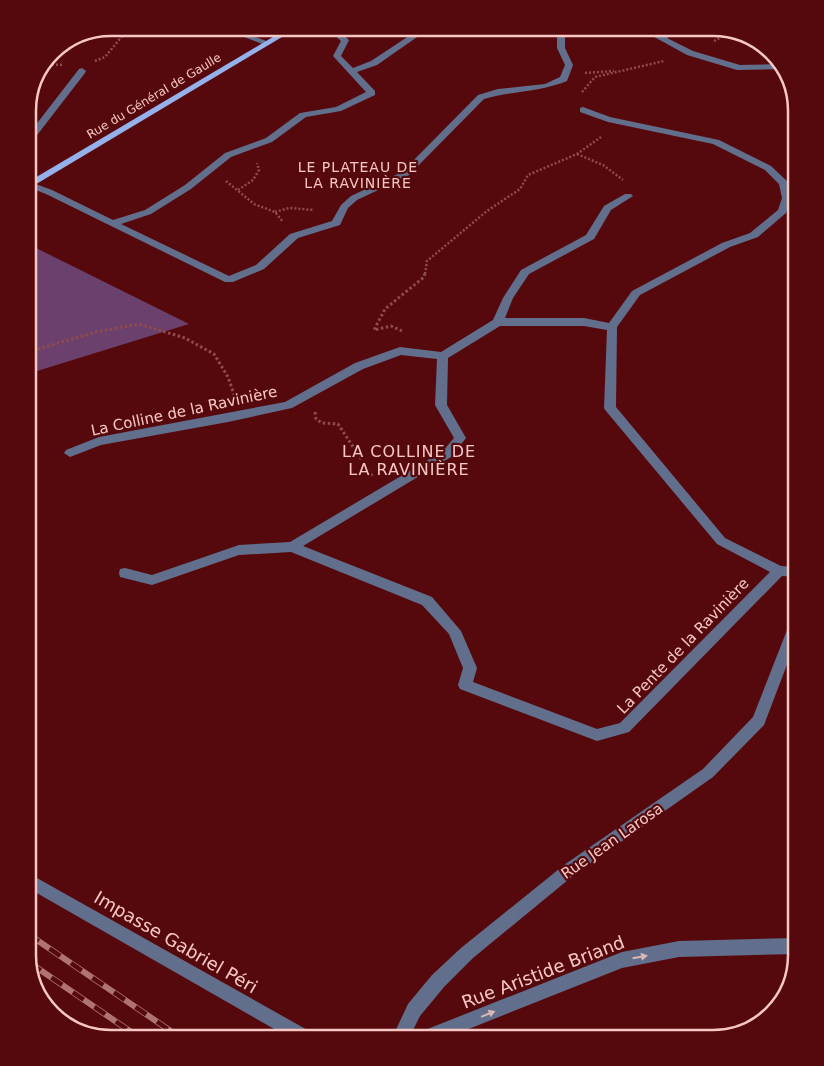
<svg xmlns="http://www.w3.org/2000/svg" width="824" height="1066" font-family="'DejaVu Sans',sans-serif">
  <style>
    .green { fill: #6b406d }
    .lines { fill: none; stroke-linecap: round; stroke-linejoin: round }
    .path-far1 { stroke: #8f4c4d; stroke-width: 2.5; stroke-dasharray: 2 2; stroke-linecap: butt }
    .path { stroke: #8f4c4d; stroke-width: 3; stroke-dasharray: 2.5 2.5; stroke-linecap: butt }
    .minor { fill: #616f8c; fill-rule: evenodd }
    .major { fill: #95b1ec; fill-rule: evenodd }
    .rail-casing { stroke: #af7372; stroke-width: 6 }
    .rail { stroke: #56090d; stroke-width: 4.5; stroke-dasharray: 13; stroke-linecap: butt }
    .oneway { fill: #d9b6b8 }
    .labels { text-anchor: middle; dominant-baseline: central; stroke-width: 4.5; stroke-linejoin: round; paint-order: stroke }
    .far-street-label { font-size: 12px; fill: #f7c8c3; stroke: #56090d }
    .far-neighbourhood-label { font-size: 14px; letter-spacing: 1px; fill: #f7c8c3; stroke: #56090d }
    .street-label { font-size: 15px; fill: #f7c8c3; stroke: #56090d }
    .neighbourhood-label { font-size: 16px; letter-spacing: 1px; fill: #f7c8c3; stroke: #56090d }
    .near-street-label { font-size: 18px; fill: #f7c8c3; stroke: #56090d }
    .rim { fill: none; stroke: #f7c8c3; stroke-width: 2.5 }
  </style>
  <rect width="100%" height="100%" fill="#56090d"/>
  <!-- green -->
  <path class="green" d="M28,244L189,324L37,371L28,376Z"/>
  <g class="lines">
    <!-- path-far1 -->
    <g class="path-far1">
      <path d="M714,41L731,32"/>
      <path d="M95,61L105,57L128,29"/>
      <path d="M44,64L63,65"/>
      <path d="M585,73L614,71"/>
      <path d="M582,92L595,77L664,61"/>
      <path d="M577,154L603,165L623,180"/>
      <path d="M226,181L254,204L275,212L283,222"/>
      <path d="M238,190L253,180L259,170L257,163"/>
      <path d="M275,212L289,208L314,210"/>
      <path d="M425,274L427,261L487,211L520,189L528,175L577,154L601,137"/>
    </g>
    <!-- path -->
    <g class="path">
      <path d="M402,331L391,326L374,330L385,309L424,277L425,273"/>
      <path d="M28,352L96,332L139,324L185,338L214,354L228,377L235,397"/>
      <path d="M315,412L316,419L322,423L338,424L373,477"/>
    </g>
    <!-- minor -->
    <g class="minor">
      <path d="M220,28H231L272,43L265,45Z"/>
      <path d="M327,28H336L349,40L341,56L353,68L371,61L421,28H430L377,65L357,72L375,91V95L341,111L306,117L272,142L231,157L191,189L151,214L121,224L229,276L256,265L290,234L332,221L341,205L351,196L402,172L478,95L498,89L545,84L560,77L565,65L557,48V31H523L519,28H605L592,33L565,32V48L573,65L567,81C540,92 512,91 484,99L408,176L357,200L348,208L340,225L298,238L264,269L233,282H225L46,194L28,187V183L30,182L52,190L113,220L145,210L185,185L225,153L266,138L300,113L336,107L366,92L333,56L341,41Z"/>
      <path d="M638,28H648L661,34L675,28H685L667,38L693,51L740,65L782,64L784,69L737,70L687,55Z"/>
      <path d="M82,68L86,71L85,73L31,143L28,144V135L79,69Z"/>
      <path d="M583,107L610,117L719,140L771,166L789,183L792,198L786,213L758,237L730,247L640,295L617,327L616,407L725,538L781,566L796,567V577L782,576L629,732L597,741L460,689L458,685L463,668L449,634L422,605L291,552L239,555L152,585L120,577L119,573L120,569L125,568L152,575L239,545L290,542L443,451L454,438L435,405L437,359L401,355L363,369L292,408L228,422L101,445L70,457L64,453L66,450L99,437L285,402L355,363L400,347L441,352L493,320L503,298L521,270L586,235L604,206L625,194H631L633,196L611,210L594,239L529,274L513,298L505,318H584L609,323L632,291L722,243L750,233L778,210L782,198L779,184L765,170L713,144L608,122L580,112V108ZM500,326H584L607,330L604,408L606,411L717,544L770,572L620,723L597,729L473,682L477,668L461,631L432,597L303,546L451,457L466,438L447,405L448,358Z"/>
      <path d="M796,620V641L764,725L713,777L574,875L473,958L444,987L420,1016L409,1038H392L408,1004L432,975L461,948L564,865L703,769L753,717L789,625L791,621Z"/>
      <path d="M28,873L311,1032L313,1038H290L28,888Z"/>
      <path d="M796,938V954L679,957L622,968L446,1038H418L420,1032L622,952L679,941Z"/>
    </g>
    <!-- major -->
    <path class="major" d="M288,28H297L28,189V182Z"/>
    <defs>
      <g id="rail">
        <path d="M28,934L181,1038"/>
        <path d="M30,963L140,1038"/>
      </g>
    </defs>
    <!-- rail casing -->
    <use href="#rail" class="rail-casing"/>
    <!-- rail -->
    <use href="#rail" class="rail"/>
  </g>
  <!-- one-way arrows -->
  <defs><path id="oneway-solid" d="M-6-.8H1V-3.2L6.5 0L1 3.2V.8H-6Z" transform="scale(1.25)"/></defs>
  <g class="oneway">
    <use href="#oneway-solid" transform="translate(640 957) rotate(-10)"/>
    <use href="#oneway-solid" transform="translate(488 1014) rotate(-22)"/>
  </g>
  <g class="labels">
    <!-- far-street labels -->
    <g class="far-street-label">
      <text transform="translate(154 96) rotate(-31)">Rue du Général de Gaulle</text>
    </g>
    <!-- far-neighbourhood labels -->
    <g class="far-neighbourhood-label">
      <text x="358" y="167">LE PLATEAU DE<tspan x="358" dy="16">LA RAVINIÈRE</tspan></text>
    </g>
    <!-- street labels -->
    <g class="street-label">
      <text transform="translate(184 411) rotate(-12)">La Colline de la Ravinière</text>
      <text transform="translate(683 646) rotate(-46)">La Pente de la Ravinière</text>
      <text transform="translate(612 841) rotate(-35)">Rue Jean Larosa</text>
    </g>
    <!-- neighbourhood labels -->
    <g class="neighbourhood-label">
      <text x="409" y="451">LA COLLINE DE<tspan x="409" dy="18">LA RAVINIÈRE</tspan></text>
    </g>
    <!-- near-street labels -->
    <g class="near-street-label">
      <text transform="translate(176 942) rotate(30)">Impasse Gabriel Péri</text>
      <text transform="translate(543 972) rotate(-21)">Rue Aristide Briand</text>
    </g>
  </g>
  <!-- crop -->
  <path d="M0 0H824V1066H0ZM111 36H713A75 75 0 0 1 788 111V955A75 75 0 0 1 713 1030H111A75 75 0 0 1 36 955V111A75 75 0 0 1 111 36Z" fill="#56090d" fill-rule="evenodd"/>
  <path class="rim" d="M111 36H713A75 75 0 0 1 788 111V955A75 75 0 0 1 713 1030H111A75 75 0 0 1 36 955V111A75 75 0 0 1 111 36Z"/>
</svg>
